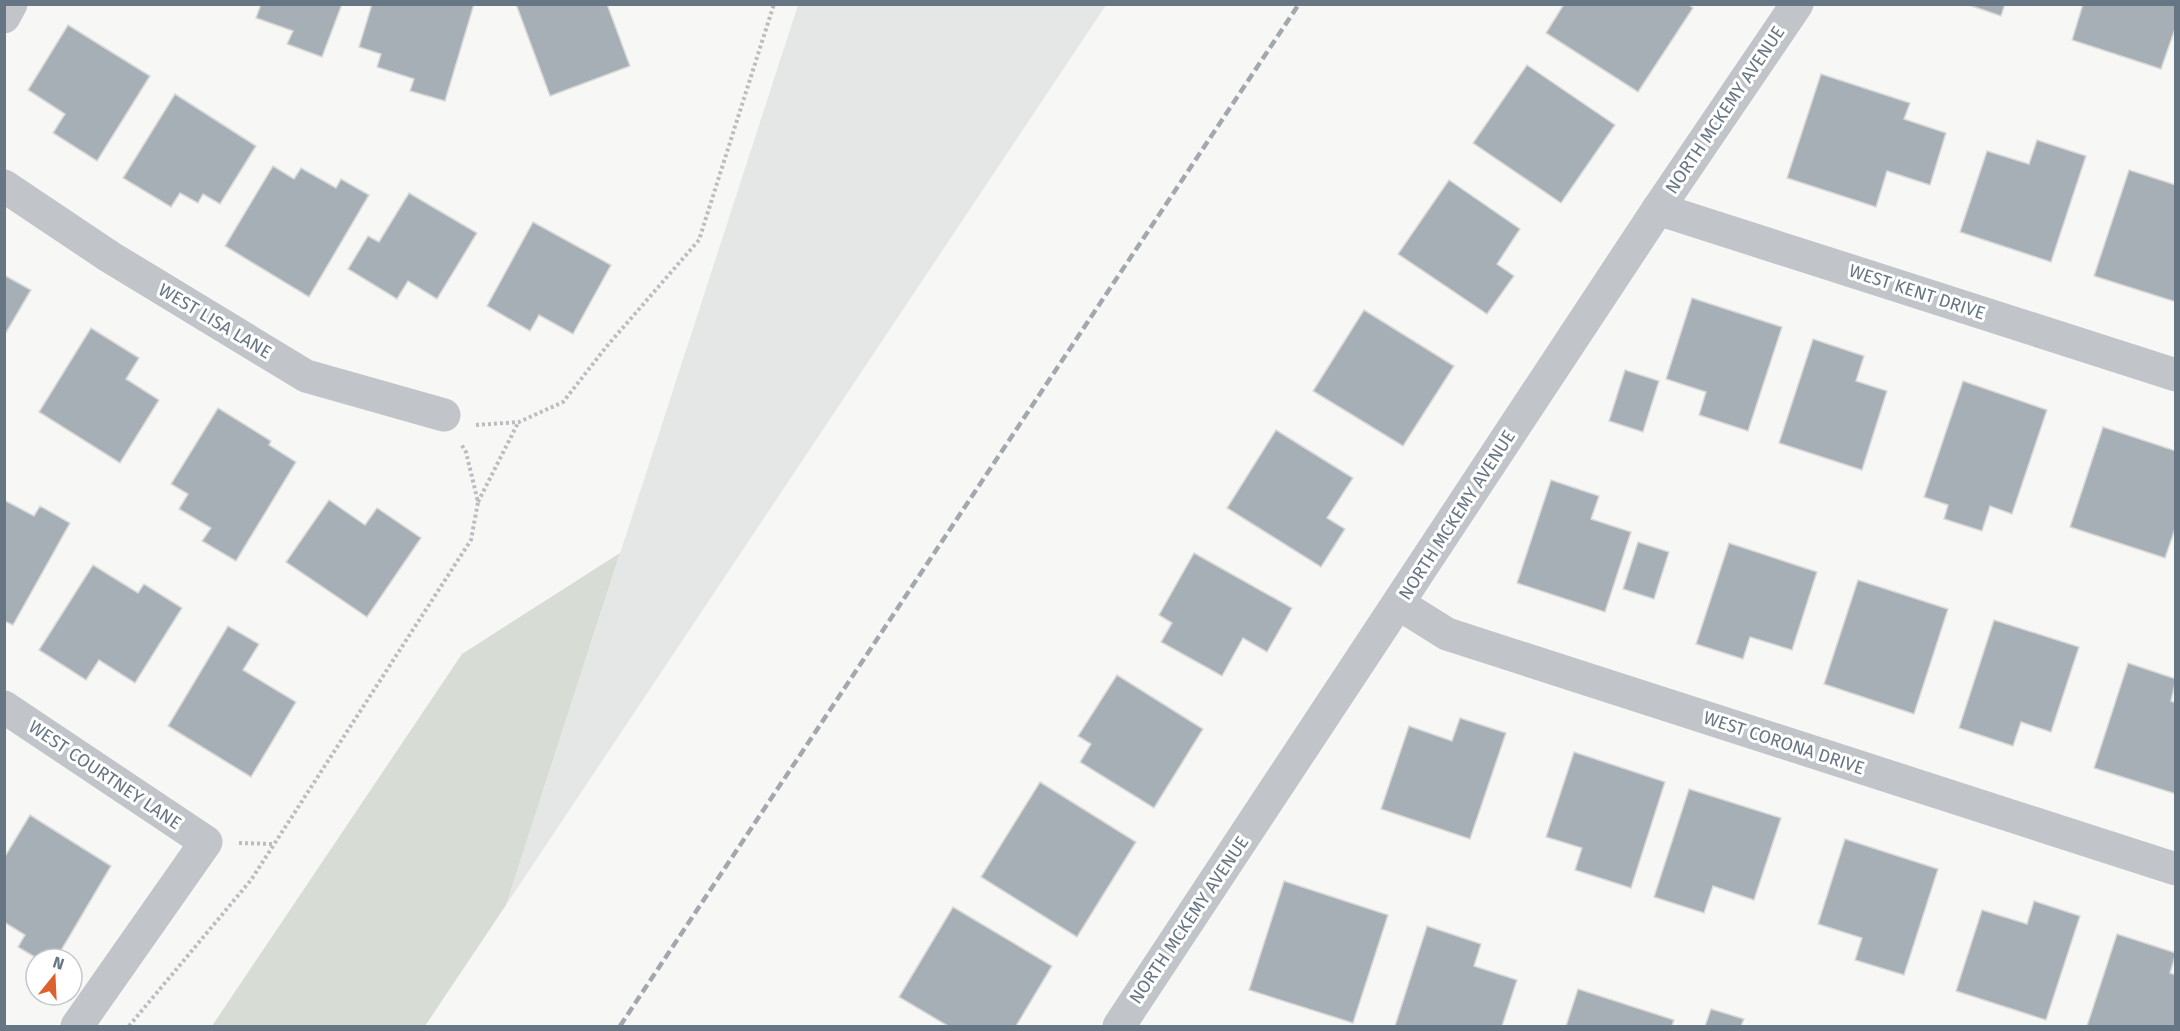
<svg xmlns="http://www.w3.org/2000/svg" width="2180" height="1031" font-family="'Fira Sans',sans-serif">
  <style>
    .built { fill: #e5e6e6 }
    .green { fill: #d7dcd4 }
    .building { fill: #a7afb6; stroke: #d9d9d7; stroke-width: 1.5 }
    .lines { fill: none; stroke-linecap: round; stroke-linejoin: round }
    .path { stroke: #bbbdc0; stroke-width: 4; stroke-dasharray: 3 3; stroke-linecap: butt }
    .minor { stroke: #c1c4c8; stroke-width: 33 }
    .rail { stroke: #a2a8ae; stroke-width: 4.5; stroke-dasharray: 9 4.5; stroke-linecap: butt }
    .labels { text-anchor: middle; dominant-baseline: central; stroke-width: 6; stroke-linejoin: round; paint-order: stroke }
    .street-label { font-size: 18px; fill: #677685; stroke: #fff }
  </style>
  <rect width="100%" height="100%" fill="#f7f7f5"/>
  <!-- built -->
  <path class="built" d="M798,5H1106L506,905Z"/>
  <!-- green -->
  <path class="green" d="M620,553L506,905L425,1026H212L462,654Z"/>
  <!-- building -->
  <g class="building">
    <path d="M261,4H342L322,57L287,44L293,31L256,18Z"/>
    <path d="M372,4H474L445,101L410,91L414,79L377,67L381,54L359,47Z"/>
    <path d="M516,4H607L630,66L550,96Z"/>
    <path d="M1564,4H1687L1693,8L1638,92L1546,33Z"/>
    <path d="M1966,4H2005L2001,16Z"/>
    <path d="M2083,4H2176V26L2161,69L2072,40Z"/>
    <path d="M68,25L150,76L97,161L53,133L65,114L28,90Z"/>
    <path d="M1527,65L1615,125L1561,203L1473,143Z"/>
    <path d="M1821,74L1910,103L1904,119L1946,133L1930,185L1887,171L1876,207L1787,178Z"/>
    <path d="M175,94L256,146L220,204L203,194L198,203L180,193L171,207L123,178Z"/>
    <path d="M2037,140L2086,156L2051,262L1960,232L1987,151L2029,164Z"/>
    <path d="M273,166L294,179L301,168L336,188L341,179L369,195L309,297L225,246Z"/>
    <path d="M2129,170L2176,185V302L2094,276Z"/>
    <path d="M1449,180L1520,229L1497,264L1514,276L1487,314L1398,254Z"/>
    <path d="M409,193L477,233L437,299L408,281L397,299L348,269L368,236L379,242Z"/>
    <path d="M533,222L611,265L573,334L539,315L530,331L487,306Z"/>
    <path d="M4,275L31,290L4,336Z"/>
    <path d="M1692,298L1782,327L1748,431L1699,415L1706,392L1666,379Z"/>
    <path d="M1364,310L1454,366L1403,446L1313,391Z"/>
    <path d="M91,328L139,358L126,379L159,400L120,463L39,412Z"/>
    <path d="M1813,339L1864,356L1856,381L1887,391L1862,470L1779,443Z"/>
    <path d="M1625,370L1659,381L1643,432L1609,421Z"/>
    <path d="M1963,381L2047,410L2012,514L1990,506L1982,531L1944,519L1948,505L1924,497Z"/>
    <path d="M218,408L271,441L269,445L296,462L236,561L202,541L211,528L179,509L188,494L171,484Z"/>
    <path d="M2103,427L2176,451V526L2165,558L2070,527Z"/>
    <path d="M1276,430L1353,478L1327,518L1345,529L1321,567L1227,508Z"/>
    <path d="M1551,480L1599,496L1591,519L1631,532L1605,612L1517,583Z"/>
    <path d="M4,500L34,516L40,506L70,523L13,625L4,621Z"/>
    <path d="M329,500L365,525L377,508L421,538L367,617L286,562Z"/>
    <path d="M1638,542L1669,552L1654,599L1623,589Z"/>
    <path d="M1729,543L1817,572L1792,650L1750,637L1743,659L1696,644Z"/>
    <path d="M1194,553L1292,608L1267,652L1243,638L1222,676L1161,642L1172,623L1159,615Z"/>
    <path d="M93,565L138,593L144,584L182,608L135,683L99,660L86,680L39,650Z"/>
    <path d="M1858,580L1948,609L1914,714L1824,684Z"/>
    <path d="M1994,620L2079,647L2051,732L2021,722L2013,746L1959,728Z"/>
    <path d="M228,626L259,644L243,670L296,702L251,777L168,726Z"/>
    <path d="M2128,663L2176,679L2171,701L2176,703V794L2094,768Z"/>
    <path d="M1117,675L1203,729L1154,808L1080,762L1091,744L1078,736Z"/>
    <path d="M1460,718L1506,733L1470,839L1381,809L1409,726L1452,741Z"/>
    <path d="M1574,752L1665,782L1631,888L1575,870L1582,848L1546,837Z"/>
    <path d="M1040,782L1136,842L1077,937L981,877Z"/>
    <path d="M1689,789L1781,818L1754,900L1713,886L1704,913L1654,897Z"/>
    <path d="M30,815L111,866L56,959H38L18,947L25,935L4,922V858Z"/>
    <path d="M1845,839L1938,869L1904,975L1855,960L1862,938L1818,924Z"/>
    <path d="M1284,881L1388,915L1353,1023L1249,990Z"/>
    <path d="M2034,901L2080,916L2046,1020L1956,991L1982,910L2027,924Z"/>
    <path d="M953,907L1052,966L1016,1026H948L899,997Z"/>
    <path d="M1427,926L1481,944L1474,966L1517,980L1502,1026H1395Z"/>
    <path d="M2117,934L2176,953L2170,973L2176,975V1026H2087Z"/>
    <path d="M1578,989L1674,1020L1672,1026H1566Z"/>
    <path d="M1711,1009L1744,1019L1741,1026H1705Z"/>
  </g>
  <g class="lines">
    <!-- path -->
    <g class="path">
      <path d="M476,425L519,422L563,402L607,346L699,240L774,4"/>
      <path d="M478,502L518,423"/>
      <path d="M239,843L273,844"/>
      <path d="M129,1026L251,880L471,540L478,502L466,452L461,444"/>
    </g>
    <!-- minor -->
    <g class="minor">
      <path d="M4,17L11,4"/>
      <path d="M4,186L110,257L306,376L444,415"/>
      <path d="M1658,209L2176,375"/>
      <path d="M1399,604L1447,634L2176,869"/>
      <path d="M4,707L206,842L77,1026"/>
      <path d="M1119,1026L1658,209L1797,4"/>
    </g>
    <!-- rail -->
    <path class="rail" d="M620,1026L1299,4"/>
  </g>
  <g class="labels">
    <!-- street labels -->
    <g class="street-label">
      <text transform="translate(1725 110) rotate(-56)">NORTH MCKEMY AVENUE</text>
      <text transform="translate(1917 292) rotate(18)">WEST KENT DRIVE</text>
      <text transform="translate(215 321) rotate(31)">WEST LISA LANE</text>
      <text transform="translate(1457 515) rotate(-57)">NORTH MCKEMY AVENUE</text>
      <text transform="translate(1784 743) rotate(18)">WEST CORONA DRIVE</text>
      <text transform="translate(105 775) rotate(34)">WEST COURTNEY LANE</text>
      <text transform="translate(1189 920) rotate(-56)">NORTH MCKEMY AVENUE</text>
    </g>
  </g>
  <!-- border -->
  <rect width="2180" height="1031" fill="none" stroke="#677685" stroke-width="12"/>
  <!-- north arrow -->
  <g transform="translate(54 977) rotate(18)"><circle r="28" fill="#ffffff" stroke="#c2c8ce" stroke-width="1.5"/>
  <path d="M0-4.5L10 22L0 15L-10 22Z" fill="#dd602f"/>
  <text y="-9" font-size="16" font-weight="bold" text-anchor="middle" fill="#677685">N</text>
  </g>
</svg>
